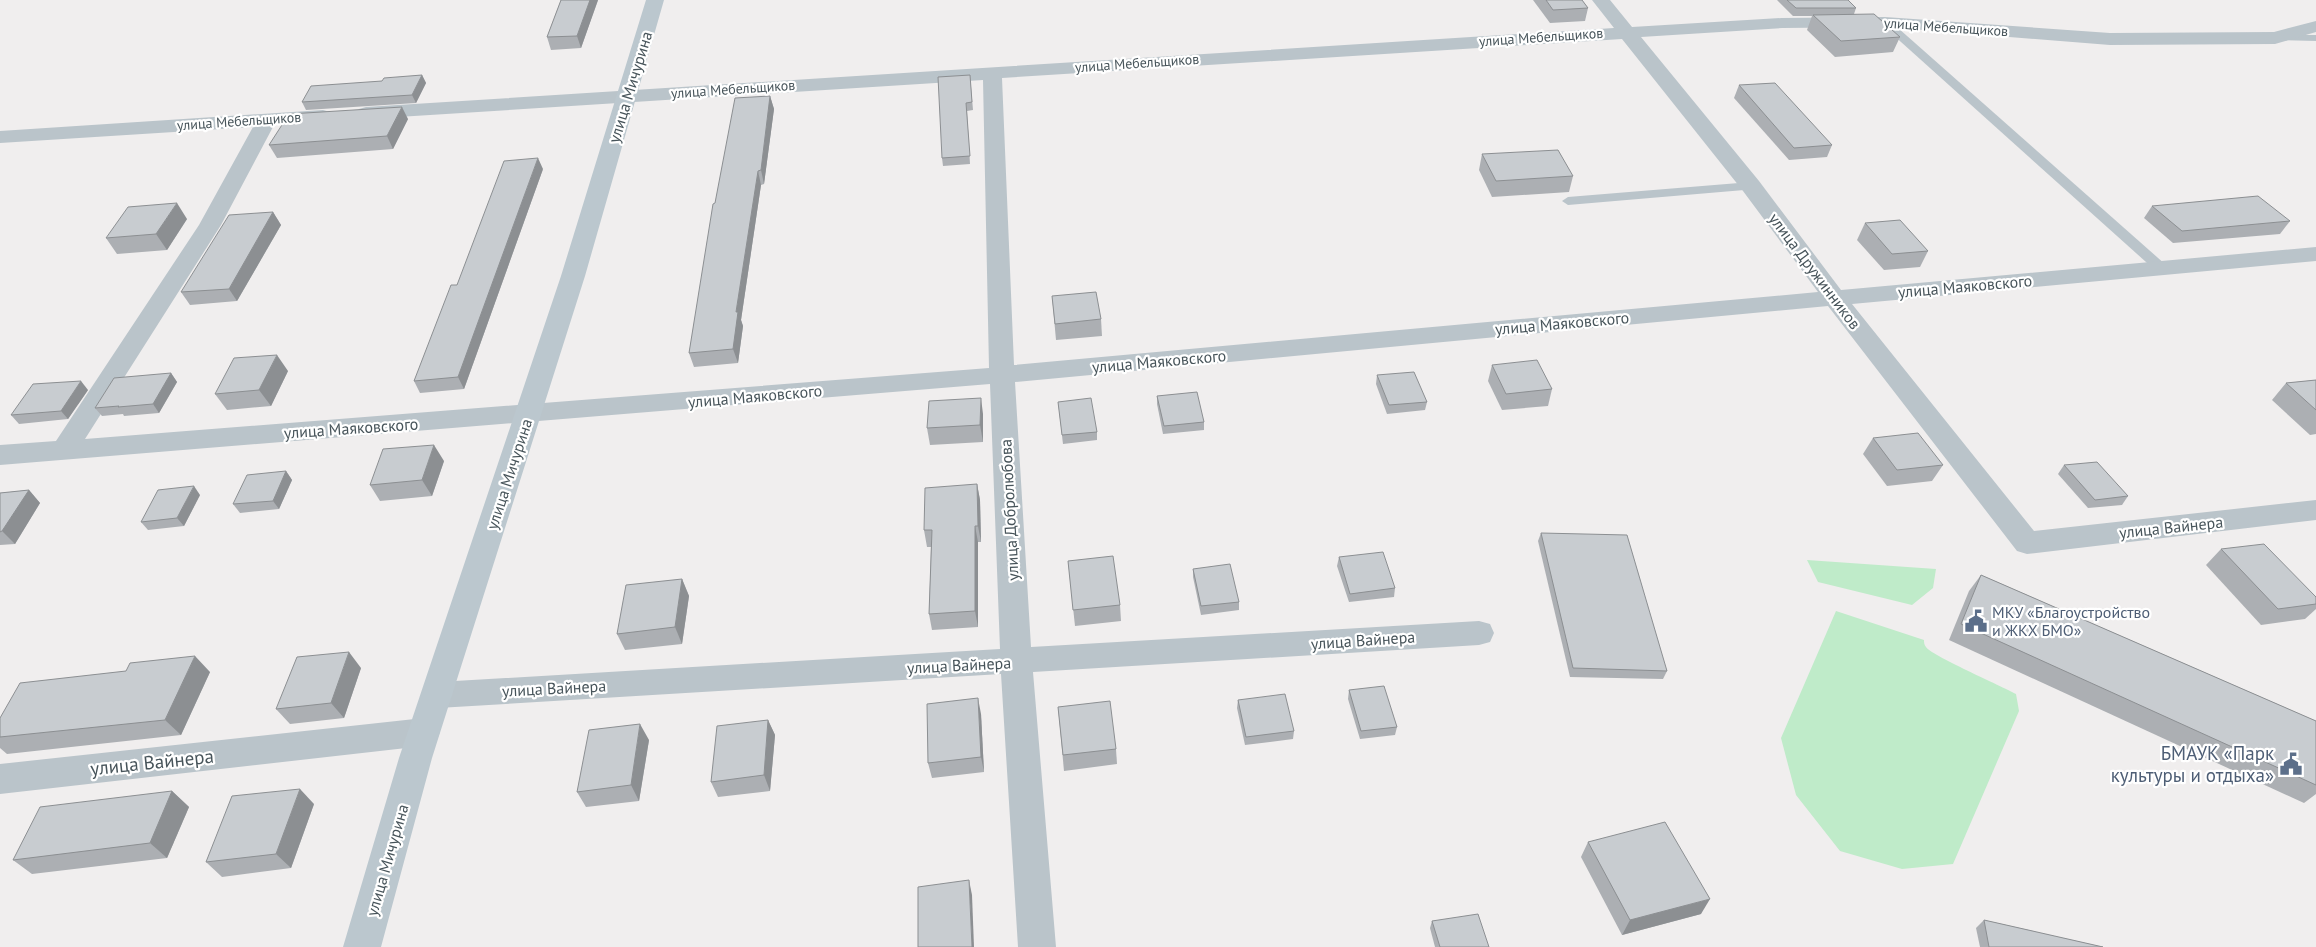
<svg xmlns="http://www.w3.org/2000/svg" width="2316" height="947" font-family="'PT Sans',sans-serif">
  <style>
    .green { fill: #bfebc9 }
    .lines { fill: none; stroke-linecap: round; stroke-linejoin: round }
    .lane { fill: #bac4ca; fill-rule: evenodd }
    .street { fill: #bac4ca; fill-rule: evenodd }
    .secondary { fill: #bbc7ce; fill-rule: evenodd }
    .wall { fill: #acafb3 }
    .shaded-wall { fill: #8c8f92 }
    .building { fill: #c8ccd0; stroke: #8c8f92 }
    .labels { text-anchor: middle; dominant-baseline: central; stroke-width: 4.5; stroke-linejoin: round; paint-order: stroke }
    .far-street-label { font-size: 14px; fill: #47545a; stroke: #fff }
    .street-label { font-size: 16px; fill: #47545a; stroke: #fff }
    .service-label { font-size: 16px; fill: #4e5e75; stroke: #fff; text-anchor: start }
    .near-service-label { font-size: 19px; fill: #4e5e75; stroke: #fff; text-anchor: end }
    .near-street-label { font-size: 19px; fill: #47545a; stroke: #fff }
  </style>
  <rect width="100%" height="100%" fill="#f0eeee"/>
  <!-- green -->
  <g class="green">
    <path d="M1807,560L1936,569L1933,588L1912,605L1818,582Z"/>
    <path d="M1836,611L1924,640C1924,642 1924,645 1926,647C1930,655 2002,686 2016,694L2019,711L1953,864L1902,869L1840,851L1796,795L1781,738Z"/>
  </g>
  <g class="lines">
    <!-- lane -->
    <g class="lane">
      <path d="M1885,19L1889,20L2166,265L2168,268L2166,271H2156L1881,24L1880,22Z"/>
      <path d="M2275,35H2316V41L2271,40V36Z"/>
      <path d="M1751,182L1756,183L1757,186L1756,189L1568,205L1562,201L1568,197Z"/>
    </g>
    <!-- street -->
    <g class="street">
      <path d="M1592,0H1610L1632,27L1782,18L1885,17L2110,33L2274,32L2316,21V32L2275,44L2110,45L1885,27L1782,28L1641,37L1759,181L1841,290L2316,247V261L1852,304L2034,531L2316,500V520L2027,554L2017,551L1828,306L1015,382L1031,647L1479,621L1490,624L1494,633L1490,642L1479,645L1033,672L1056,947H1018L1001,674L438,708L427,705L422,695L427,685L438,682L1000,649L990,384L0,465V445L56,441L199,225L253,127L0,143V131L323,110L330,112L333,116L330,120L323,122L274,125L221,225L85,439L989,368L983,80L366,119L359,117L356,113L359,109L366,107L1614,28ZM1622,39L1743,191L1818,292L1014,365L1002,78Z"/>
      <path d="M424,718L436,722L440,732L436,742L424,746L0,794V764Z"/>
    </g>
    <!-- secondary -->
    <path class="secondary" d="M646,0H664L585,276L432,758L381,947H343L399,758L561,276Z"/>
  </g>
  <!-- wall -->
  <g class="wall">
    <path d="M561,0H598L581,48L551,50L547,37Z"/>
    <path d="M1533,0H1582L1588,8L1585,21L1550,23Z"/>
    <path d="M1777,0H1848L1856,8L1854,14L1900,37L1893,52L1835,57L1807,30L1812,16H1793Z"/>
    <path d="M422,75L426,83L416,103L306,110L302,102L382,81Z"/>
    <path d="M970,75L973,110L967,111L970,164L943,166L942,158Z"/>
    <path d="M1739,85L1832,145L1827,157L1789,160L1734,98Z"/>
    <path d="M770,96L774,109L764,184L761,185L741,320L743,326L738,363L694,367L689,353L715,203Z"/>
    <path d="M408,119L393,149L277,158L269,145Z"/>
    <path d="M1482,154L1573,176L1569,192L1492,197L1479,170Z"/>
    <path d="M543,169L464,389L420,393L414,381L457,285Z"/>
    <path d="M2152,206L2290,221L2280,234L2173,243L2144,218Z"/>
    <path d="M273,212L281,225L237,301L190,305L181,292Z"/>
    <path d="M187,219L167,250L117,254L106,238Z"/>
    <path d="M1865,223L1928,251L1920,267L1884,270L1857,240Z"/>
    <path d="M1052,296L1101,319L1102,336L1056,340Z"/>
    <path d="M1492,365L1552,389L1548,406L1502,410L1488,381Z"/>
    <path d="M288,371L271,406L227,410L215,394Z"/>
    <path d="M171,373L177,382L159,413L124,416L123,414L102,416L95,408Z"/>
    <path d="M1377,375L1427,402L1425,410L1387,414L1376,384Z"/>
    <path d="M2316,380V434L2310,435L2272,400L2286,383Z"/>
    <path d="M88,390L68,419L19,424L11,415Z"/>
    <path d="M1157,396L1204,422V430L1163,434L1157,404Z"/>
    <path d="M1058,402L1097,432V440L1063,444Z"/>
    <path d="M983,414V442L930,445L927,428Z"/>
    <path d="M1873,438L1943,465L1932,481L1887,486L1863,454Z"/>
    <path d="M444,461L432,496L380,501L370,485Z"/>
    <path d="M2064,465L2128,496L2122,505L2088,508L2058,474Z"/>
    <path d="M286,471L292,480L279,509L240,513L233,504Z"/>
    <path d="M977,484L980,500L981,542H978V627L932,630L929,614L931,547H927L924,530Z"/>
    <path d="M29,490L40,503L15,544L0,545V493Z"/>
    <path d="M200,495L184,526L148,530L141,522Z"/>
    <path d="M1541,533L1667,671L1663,679L1570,677L1538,541Z"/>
    <path d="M2221,549L2316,597V609L2305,619L2261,625L2206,565Z"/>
    <path d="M1339,557L1395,588L1394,597L1349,602L1337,566Z"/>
    <path d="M1068,561L1120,605L1121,621L1075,626Z"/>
    <path d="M1193,569L1239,602V610L1201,615L1193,577Z"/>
    <path d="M1981,575L2316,721V794L2304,803L1949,640L1969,591Z"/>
    <path d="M682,579L689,596L682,644L625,650L617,634Z"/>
    <path d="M361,668L344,718L290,724L276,709Z"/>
    <path d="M126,671L210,672L181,735L7,754L0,748V718Z"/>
    <path d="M1349,690L1397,727L1395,735L1360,739L1348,699Z"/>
    <path d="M1238,700L1294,731L1293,739L1245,745L1237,708Z"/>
    <path d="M1058,707L1116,749L1117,764L1064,771Z"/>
    <path d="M981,714L984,772L932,778L928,763Z"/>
    <path d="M768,720L775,735L770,791L718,797L711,782Z"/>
    <path d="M649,740L639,801L586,807L577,792Z"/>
    <path d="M172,791L189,807L167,858L32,874L13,860Z"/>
    <path d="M314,804L291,868L222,877L206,862Z"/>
    <path d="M1588,842L1701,914L1622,935L1581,857Z"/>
    <path d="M1984,920L2103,947H1980L1976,928Z"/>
    <path d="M1432,921L1489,947H1435L1430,928Z"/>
  </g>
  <!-- shaded-wall -->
  <g class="shaded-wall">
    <path d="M590,0H598L581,48L577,36Z"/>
    <path d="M422,75L426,83L416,103L412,95Z"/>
    <path d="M770,96L774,109L764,184L761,170Z"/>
    <path d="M402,107L408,119L393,149L387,136Z"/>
    <path d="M538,158L543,169L464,389L458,377Z"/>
    <path d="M758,171L761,185L741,320L743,326L738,363L733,349L736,312Z"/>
    <path d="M177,203L187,219L167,250L156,234Z"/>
    <path d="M273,212L281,225L237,301L229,289Z"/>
    <path d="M277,355L288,371L271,406L259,390Z"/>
    <path d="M171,373L177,382L159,413L153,404Z"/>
    <path d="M81,381L88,390L68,419L61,411Z"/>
    <path d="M981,398L983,414V442L980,425Z"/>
    <path d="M434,445L444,461L432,496L422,480Z"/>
    <path d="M286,471L292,480L279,509L273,501Z"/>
    <path d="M977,484L980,500L981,542L978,526Z"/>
    <path d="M194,486L200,495L184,526L177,518Z"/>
    <path d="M29,490L40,503L15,544L2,531Z"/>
    <path d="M975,526L978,542V627L975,611Z"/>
    <path d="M682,579L689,596L682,644L675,627Z"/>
    <path d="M349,652L361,668L344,718L331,703Z"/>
    <path d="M195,656L210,672L181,735L165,720Z"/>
    <path d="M978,698L981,714L984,772L981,757Z"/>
    <path d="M768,720L775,735L770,791L764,775Z"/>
    <path d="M640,724L649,740L639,801L631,785Z"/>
    <path d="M300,789L314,804L291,868L276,854Z"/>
    <path d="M172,791L189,807L167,858L150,843Z"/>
    <path d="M969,880L972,895L974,947H972Z"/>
    <path d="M1710,899L1701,914L1622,935L1630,920Z"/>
  </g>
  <!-- building -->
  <g class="building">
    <path d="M561,0H590L577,36L547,37Z"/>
    <path d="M1546,0H1582L1588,8L1553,10Z"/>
    <path d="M1787,0H1848L1856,8H1796Z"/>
    <path d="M1874,14L1900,37L1841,41L1813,15Z"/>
    <path d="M422,75L412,95L302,102L311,86L382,81L384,78Z"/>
    <path d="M970,75L972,102L966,103L970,156L942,158L938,77Z"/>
    <path d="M1775,83L1832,145L1794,148L1739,85Z"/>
    <path d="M770,96L761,170L758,171L736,312H738L733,349L689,353L713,204L715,203L735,98Z"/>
    <path d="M402,107L387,136L269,145L289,114Z"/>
    <path d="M1558,150L1573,176L1496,181L1482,154Z"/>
    <path d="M538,158L458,377L414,381L451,285H457L504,161Z"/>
    <path d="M2258,196L2290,221L2182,231L2152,206Z"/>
    <path d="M177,203L156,234L106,238L128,207Z"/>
    <path d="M273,212L229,289L181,292L229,215Z"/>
    <path d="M1900,220L1928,251L1892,254L1865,223Z"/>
    <path d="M1096,292L1101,319L1055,324L1052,296Z"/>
    <path d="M277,355L259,390L215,394L234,358Z"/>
    <path d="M1537,360L1552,389L1506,394L1492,365Z"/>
    <path d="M1414,372L1427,402L1389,405L1377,375Z"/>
    <path d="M171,373L153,404L118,407L119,406L95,408L114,378Z"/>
    <path d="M2316,380V410L2286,383Z"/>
    <path d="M81,381L61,411L11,415L33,384Z"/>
    <path d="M1197,392L1204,422L1164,426L1157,396Z"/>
    <path d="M981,398L980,425L927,428L929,401Z"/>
    <path d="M1091,398L1097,432L1062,435L1058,402Z"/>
    <path d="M1918,433L1943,465L1897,470L1873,438Z"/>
    <path d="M434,445L422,480L370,485L383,449Z"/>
    <path d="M2097,462L2128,496L2095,500L2064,465Z"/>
    <path d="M286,471L273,501L233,504L247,475Z"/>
    <path d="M977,484L978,526H975V611L929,614L932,530H924L925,488Z"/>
    <path d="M194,486L177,518L141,522L158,490Z"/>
    <path d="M29,490L2,531L0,532V493Z"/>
    <path d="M1541,533L1627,535L1667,671L1573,668Z"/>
    <path d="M2264,544L2316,597V604L2278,609L2221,549Z"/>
    <path d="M1383,552L1395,588L1350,594L1339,557Z"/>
    <path d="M1113,556L1120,605L1073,610L1068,561Z"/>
    <path d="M1230,564L1239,602L1201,606L1193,569Z"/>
    <path d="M1981,575L2316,721V785L1961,624Z"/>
    <path d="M682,579L675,627L617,634L626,585Z"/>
    <path d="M349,652L331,703L276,709L297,657Z"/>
    <path d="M195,656L165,720L0,737V718L20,683L126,671L130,663Z"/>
    <path d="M1384,686L1397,727L1361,731L1349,690Z"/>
    <path d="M1285,694L1294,731L1246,737L1238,700Z"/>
    <path d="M978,698L981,757L928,763L927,704Z"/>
    <path d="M1110,701L1116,749L1063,755L1058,707Z"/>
    <path d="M768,720L764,775L711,782L717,726Z"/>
    <path d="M640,724L631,785L577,792L589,730Z"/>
    <path d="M300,789L276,854L206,862L232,796Z"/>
    <path d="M172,791L150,843L13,860L40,807Z"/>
    <path d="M1665,822L1710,899L1630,920L1588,842Z"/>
    <path d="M969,880L972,947H918V887Z"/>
    <path d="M1478,914L1489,947H1440L1432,921Z"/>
    <path d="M1984,920L2103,947H1989Z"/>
  </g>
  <!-- icons -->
  <defs>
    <symbol id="civic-bare" viewBox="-9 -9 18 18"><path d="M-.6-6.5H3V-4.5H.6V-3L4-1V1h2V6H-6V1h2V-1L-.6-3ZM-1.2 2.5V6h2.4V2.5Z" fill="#5c6f8a" stroke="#fff" stroke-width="2.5" paint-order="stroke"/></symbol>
  </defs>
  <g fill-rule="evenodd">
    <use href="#civic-bare" x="1960" y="605" width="32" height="32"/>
    <use href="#civic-bare" x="2275" y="748" width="32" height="32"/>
  </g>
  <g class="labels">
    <!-- far-street labels -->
    <g class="far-street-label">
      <text transform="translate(1946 27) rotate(4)">улица Мебельщиков</text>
      <text transform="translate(1541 37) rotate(-4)">улица Мебельщиков</text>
      <text transform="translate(1137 63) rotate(-4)">улица Мебельщиков</text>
      <text transform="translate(733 89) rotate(-4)">улица Мебельщиков</text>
      <text transform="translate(239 121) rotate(-4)">улица Мебельщиков</text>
    </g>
    <!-- street labels -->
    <g class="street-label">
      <text transform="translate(630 87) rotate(-73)">улица Мичурина</text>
      <text transform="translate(1815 271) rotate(53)">улица Дружинников</text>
      <text transform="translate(1965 286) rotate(-5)">улица Маяковского</text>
      <text transform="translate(1562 323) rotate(-5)">улица Маяковского</text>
      <text transform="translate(1159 361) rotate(-5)">улица Маяковского</text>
      <text transform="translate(755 396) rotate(-5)">улица Маяковского</text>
      <text transform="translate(351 428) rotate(-4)">улица Маяковского</text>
      <text transform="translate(509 474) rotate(-72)">улица Мичурина</text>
      <text transform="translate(1009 510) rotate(-93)">улица Добролюбова</text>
      <text transform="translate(2171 527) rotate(-6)">улица Вайнера</text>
      <text transform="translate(1363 640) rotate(-4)">улица Вайнера</text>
      <text transform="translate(959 665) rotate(-3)">улица Вайнера</text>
      <text transform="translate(554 688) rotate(-3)">улица Вайнера</text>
      <text transform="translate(387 860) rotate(-74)">улица Мичурина</text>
    </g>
    <!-- service labels -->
    <g class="service-label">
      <text x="1992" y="612">МКУ «Благоустройство<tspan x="1992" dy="18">и ЖКХ БМО»</tspan></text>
    </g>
    <!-- near-service labels -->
    <g class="near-service-label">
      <text x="2274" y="753">БМАУК «Парк<tspan x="2274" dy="22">культуры и отдыха»</tspan></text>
    </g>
    <!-- near-street labels -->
    <g class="near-street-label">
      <text transform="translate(152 762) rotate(-6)">улица Вайнера</text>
    </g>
  </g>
</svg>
